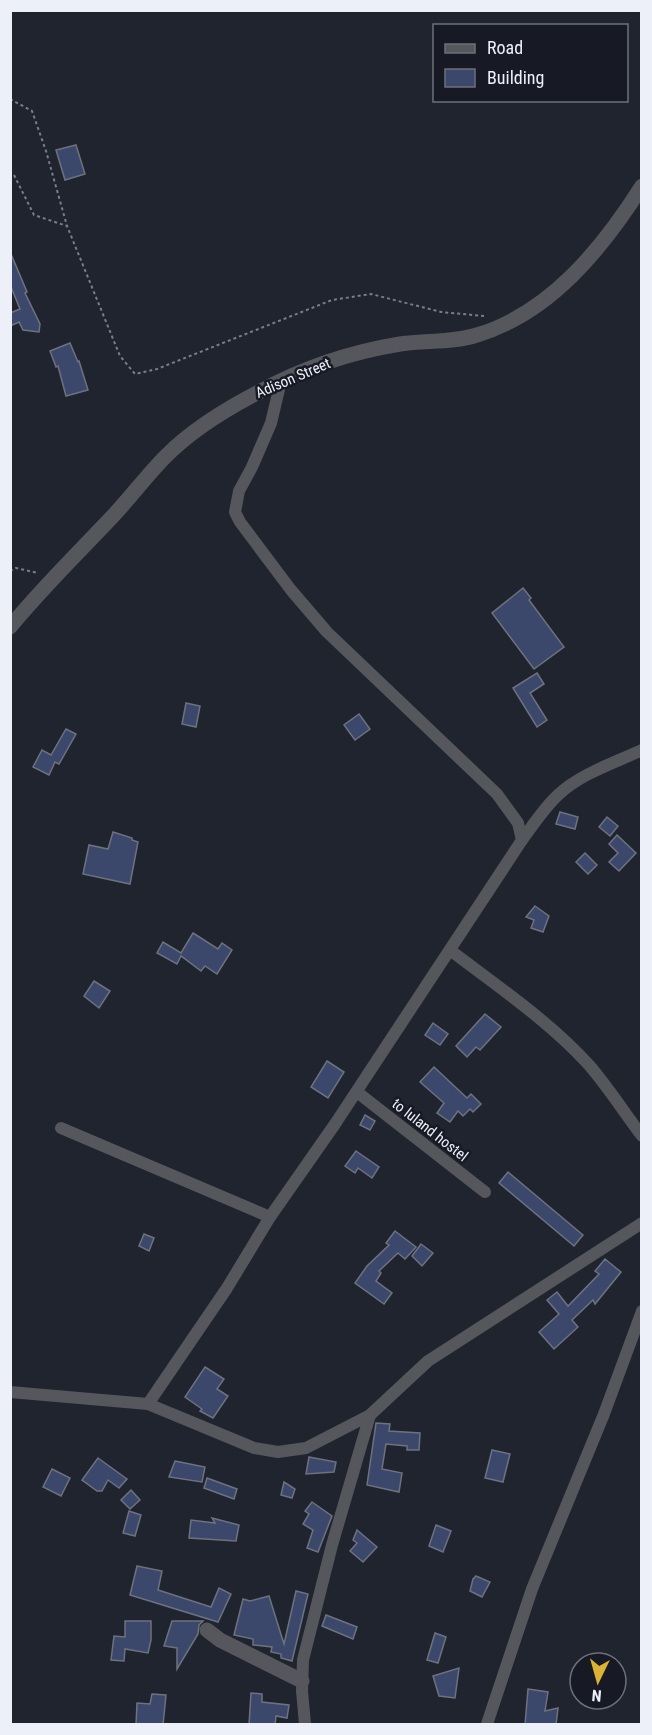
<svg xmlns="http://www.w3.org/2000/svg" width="652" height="1735" font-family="'Roboto Condensed',sans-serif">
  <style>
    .building { fill: #3c476c; stroke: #6d727f; stroke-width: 1.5 }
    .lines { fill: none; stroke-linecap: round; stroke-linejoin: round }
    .path { stroke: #7b7e88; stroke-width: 2; stroke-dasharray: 3 3; stroke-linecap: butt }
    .minor { stroke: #55575c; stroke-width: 12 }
    .tertiary { stroke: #55575c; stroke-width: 15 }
    .labels { text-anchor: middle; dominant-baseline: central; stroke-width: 5; stroke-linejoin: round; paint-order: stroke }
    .street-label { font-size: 15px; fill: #edf0f8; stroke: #171a25 }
  </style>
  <rect width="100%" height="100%" fill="#20242e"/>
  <!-- building -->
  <g class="building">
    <path d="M76,145L85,174L65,180L56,150Z"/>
    <path d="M11,254L27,292L25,293L40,324L39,332L23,330L19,322L10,326V313L20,309L11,287Z"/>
    <path d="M70,343L78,362L79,361L88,390L66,396L58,366L56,367L50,351Z"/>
    <path d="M523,588L531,598L529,600L564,647L534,669L492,613Z"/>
    <path d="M537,673L544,684L530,693L547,720L537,727L513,688Z"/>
    <path d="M186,703L200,706L196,727L182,724Z"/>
    <path d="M359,714L370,729L355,740L344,725Z"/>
    <path d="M66,729L76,734L59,764L55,762L49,775L33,767L42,750L51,755Z"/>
    <path d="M560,812L578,817L575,829L556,824Z"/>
    <path d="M607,817L618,826L610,836L599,827Z"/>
    <path d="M113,832L132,838V840L138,842L130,884L83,874L89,845L108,849Z"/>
    <path d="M617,835L636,853L619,871L609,862L618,853L609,844Z"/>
    <path d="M585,853L597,865L588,874L576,862Z"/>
    <path d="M535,906L549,916L543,932L531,928L534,920L526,917Z"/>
    <path d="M193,933L218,949L222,943L232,950L217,974L205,966L201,971L181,956L177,964L157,953L163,942L181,953Z"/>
    <path d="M94,981L110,991L99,1008L84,996Z"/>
    <path d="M485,1014L501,1027L480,1050L476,1047L467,1057L456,1046Z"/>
    <path d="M433,1023L448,1034L440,1045L425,1035Z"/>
    <path d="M327,1061L344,1072L328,1098L311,1087Z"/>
    <path d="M434,1067L467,1098L471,1094L481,1104L473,1112L470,1109L463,1116L458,1111L450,1122L437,1113L444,1103L420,1082Z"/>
    <path d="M365,1115L375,1121L370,1130L360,1125Z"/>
    <path d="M356,1151L379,1167L372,1178L358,1168L355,1173L345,1166Z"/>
    <path d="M508,1172L583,1235L574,1246L499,1183Z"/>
    <path d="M395,1231L416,1247L405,1259L398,1253L379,1271L381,1273L376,1281L392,1293L384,1304L355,1283L367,1266L389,1245L386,1243Z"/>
    <path d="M144,1234L154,1238L149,1251L139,1246Z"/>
    <path d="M421,1244L433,1253L422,1266L412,1256Z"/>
    <path d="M605,1259L621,1272L595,1304L593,1300L572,1320L578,1327L554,1349L539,1332L559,1314L547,1300L557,1292L568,1306L599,1274L595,1271Z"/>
    <path d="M205,1367L224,1379L217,1389L228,1396L213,1418L200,1411L202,1409L185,1397Z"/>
    <path d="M376,1423L390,1424L389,1431L420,1433L419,1450H407V1446L386,1444L382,1469L402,1473L399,1492L367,1485Z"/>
    <path d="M492,1450L510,1454L503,1482L485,1478Z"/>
    <path d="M309,1457L336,1462L334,1472L306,1474Z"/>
    <path d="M98,1458L127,1479L119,1488L108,1480L102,1491H97L82,1480Z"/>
    <path d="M175,1461L205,1467L202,1482L169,1477Z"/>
    <path d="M52,1469L70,1478L61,1496L43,1487Z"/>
    <path d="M207,1478L237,1489L234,1499L204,1488Z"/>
    <path d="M284,1482L295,1489L292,1498L281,1495Z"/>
    <path d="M131,1490L140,1500L130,1509L121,1500Z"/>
    <path d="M312,1502L332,1516L318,1552L307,1548L313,1530L303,1524L309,1514L305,1511Z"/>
    <path d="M129,1511L141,1515L135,1536L123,1533Z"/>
    <path d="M212,1518L239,1525L236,1541L189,1538L191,1520L215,1523Z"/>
    <path d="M436,1525L451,1531L443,1552L429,1546Z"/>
    <path d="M357,1530L377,1547L363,1562L350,1551L357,1543L353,1540Z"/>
    <path d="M137,1566L162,1571L158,1590L211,1607L219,1588L231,1594L218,1622L130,1595Z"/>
    <path d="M476,1576L490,1582L482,1597L470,1591L473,1579Z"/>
    <path d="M296,1591L308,1594L292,1661L281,1658V1654L271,1652L272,1647L253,1645V1639L234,1635L243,1599L250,1601L269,1596L284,1644Z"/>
    <path d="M326,1615L357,1627L353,1639L322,1626Z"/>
    <path d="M125,1621H151V1640L148,1653L125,1649L124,1661L111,1660L114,1636L125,1637Z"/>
    <path d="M172,1621H203L199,1625L198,1634L177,1669V1648L164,1646Z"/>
    <path d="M435,1633L446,1637L438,1663L427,1660Z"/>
    <path d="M459,1668L455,1698L439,1696L433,1676Z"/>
    <path d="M528,1689L548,1692L545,1711L558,1708L556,1725H525Z"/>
    <path d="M251,1693L262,1694V1702L289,1705L287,1718L276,1716L275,1725H249Z"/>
    <path d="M152,1694L166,1695L163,1725H136L137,1703L150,1704Z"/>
  </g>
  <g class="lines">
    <!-- path -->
    <g class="path">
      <path d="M10,99L32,111L46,151L67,226"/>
      <path d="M14,175L34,215L67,226L120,356L135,374L157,369L332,300L371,294L441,312L484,316"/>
      <path d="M10,571L16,568L38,573"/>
    </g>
    <!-- minor -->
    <g class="minor">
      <path d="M281,381L271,423L252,467L239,491L235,512L240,522L291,590L327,632L497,794L518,823L522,840"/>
      <path d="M450,950C497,986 549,1021 589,1065C608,1087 624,1112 642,1136"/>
      <path d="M357,1092L485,1192"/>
      <path d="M61,1128L270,1217"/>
      <path d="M10,1392L148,1404L254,1448L278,1452L306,1448L370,1415L428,1361L642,1223"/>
      <path d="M148,1404L227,1288L270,1217L335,1124L522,840C533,825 544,808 558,795C580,774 614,763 642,750"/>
      <path d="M305,1724L302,1691L303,1660L332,1545L370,1415"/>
      <path d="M487,1724L532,1589L604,1414L642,1311"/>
    </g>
    <!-- tertiary -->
    <g class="tertiary">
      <path d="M10,627C42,588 78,553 112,517C131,497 147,475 166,456C193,429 226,409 259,392C303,368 351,352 400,344C426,340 452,343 477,335C550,313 602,249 642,186"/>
      <path d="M207,1630L220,1640L302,1681"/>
    </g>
  </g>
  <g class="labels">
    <!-- street labels -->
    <g class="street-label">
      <text transform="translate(293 378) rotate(-23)">Adison Street</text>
      <text transform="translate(430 1130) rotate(38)">to luland hostel</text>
    </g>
  </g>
  <!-- border -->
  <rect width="652" height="1735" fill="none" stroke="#edf0f8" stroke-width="24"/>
  <!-- legend -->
  <rect x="433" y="24" width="195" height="78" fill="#171a25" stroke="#6d7079" stroke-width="1.5"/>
  <rect x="445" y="44" width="30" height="9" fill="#55575c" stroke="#6d7079" stroke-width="1.5"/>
  <text x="487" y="54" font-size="18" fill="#edf0f8">Road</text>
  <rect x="445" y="69" width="30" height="18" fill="#3c476c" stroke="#6d7079" stroke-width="1.5"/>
  <text x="487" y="84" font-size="18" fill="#edf0f8">Building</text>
  <!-- north arrow -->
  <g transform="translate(598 1681) rotate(185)"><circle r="28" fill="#171a25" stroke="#6d7079" stroke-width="1.5"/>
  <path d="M0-4.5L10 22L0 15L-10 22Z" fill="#dbb233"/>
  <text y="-9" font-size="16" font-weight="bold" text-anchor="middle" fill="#edf0f8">N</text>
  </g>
</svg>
